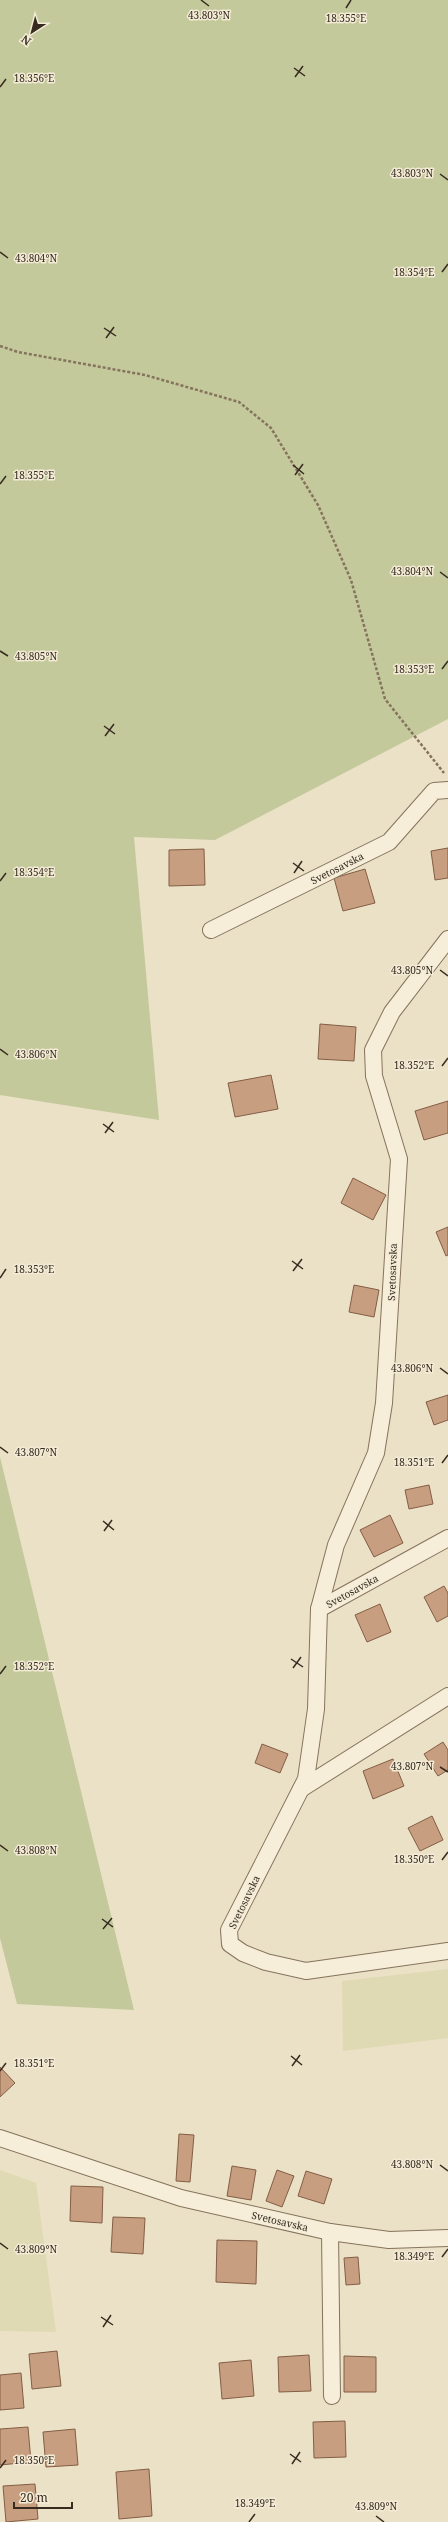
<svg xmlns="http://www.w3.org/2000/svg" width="448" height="2522" font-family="'Noto Serif',serif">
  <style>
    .farmland { fill: #e0dab4 }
    .green { fill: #c3c99b }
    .building { fill: #c79e7f; stroke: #835e45 }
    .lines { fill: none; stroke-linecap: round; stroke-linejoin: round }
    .minor-casing { stroke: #85735d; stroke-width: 18 }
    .path { stroke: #85735d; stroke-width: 2.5; stroke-dasharray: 3 2; stroke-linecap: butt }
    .minor { stroke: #f6eed9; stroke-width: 16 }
    .ticks { fill: none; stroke: #372b20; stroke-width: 1.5 }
    .labels { text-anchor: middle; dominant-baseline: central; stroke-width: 3; stroke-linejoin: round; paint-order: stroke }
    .street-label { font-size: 10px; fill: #372b20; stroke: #f3ebd5 }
    .ticks-label { font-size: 10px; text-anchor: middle; fill: #372b20; stroke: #f3ebd5; stroke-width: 3; stroke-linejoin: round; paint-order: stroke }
  </style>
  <rect width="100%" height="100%" fill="#ebe1c6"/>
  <!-- farmland -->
  <g class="farmland">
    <path d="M448,1969V2038L343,2051L342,1981Z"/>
    <path d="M0,2170L36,2183L56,2332L0,2331Z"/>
  </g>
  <!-- green -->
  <g class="green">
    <path d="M0,0H448V719L215,840L134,837L159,1120L0,1095Z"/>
    <path d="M0,1457L134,2010L17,2004L0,1938Z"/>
  </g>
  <!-- building -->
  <g class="building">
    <path d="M448,848V878L435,880L431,851Z"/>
    <path d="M204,849L205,885L169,886V850Z"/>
    <path d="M365,869L375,903L343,911L334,878Z"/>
    <path d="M320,1024L356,1027L354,1061L318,1059Z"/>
    <path d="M271,1075L278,1109L235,1117L228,1083Z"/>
    <path d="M448,1101V1133L424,1140L415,1111Z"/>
    <path d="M353,1178L386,1195L373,1220L341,1203Z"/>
    <path d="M448,1227V1255L446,1256L436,1232Z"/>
    <path d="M354,1285L379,1290L374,1317L349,1312Z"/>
    <path d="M448,1395V1420L434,1425L426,1402Z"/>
    <path d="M429,1485L433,1504L409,1509L405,1490Z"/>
    <path d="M390,1515L403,1543L374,1557L360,1530Z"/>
    <path d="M444,1586L448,1593V1616L437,1622L424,1597Z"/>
    <path d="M380,1604L391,1632L367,1642L355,1615Z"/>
    <path d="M443,1742L448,1750V1770L438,1776L424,1754Z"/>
    <path d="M262,1744L288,1754L280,1773L255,1763Z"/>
    <path d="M393,1759L404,1786L373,1799L363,1771Z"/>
    <path d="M432,1816L443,1840L420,1851L408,1828Z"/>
    <path d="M0,2067L15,2083L0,2097Z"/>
    <path d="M179,2134L194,2135L190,2182L176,2181Z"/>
    <path d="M232,2166L256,2170L251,2200L227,2196Z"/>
    <path d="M277,2170L294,2176L282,2207L266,2201Z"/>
    <path d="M306,2171L332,2179L324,2204L298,2196Z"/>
    <path d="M71,2186L103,2187L102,2223L70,2221Z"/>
    <path d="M113,2217L145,2218L143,2254L111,2252Z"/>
    <path d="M217,2240L257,2241L256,2284L216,2282Z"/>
    <path d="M358,2257L360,2284L346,2285L344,2258Z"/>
    <path d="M57,2351L61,2386L32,2389L29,2354Z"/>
    <path d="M309,2355L311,2391L279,2392L278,2357Z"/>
    <path d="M344,2356L376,2357V2392H344Z"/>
    <path d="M251,2360L254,2396L222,2399L219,2363Z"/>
    <path d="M21,2373L24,2408L0,2410V2375Z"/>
    <path d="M345,2421L346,2457L314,2458L313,2422Z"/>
    <path d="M28,2427L31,2462L0,2465V2429Z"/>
    <path d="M75,2429L78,2465L46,2467L43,2432Z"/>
    <path d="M149,2469L152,2516L119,2519L116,2472Z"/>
    <path d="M35,2484L38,2519L6,2522L3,2486Z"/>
  </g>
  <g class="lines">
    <defs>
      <g id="minor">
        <path d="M211,930L389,842L434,791L448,790"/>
        <path d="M448,939L392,1012L373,1050L374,1076L399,1159L384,1403L376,1453L336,1545L319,1609L316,1709L306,1779L229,1930L230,1944L243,1953L266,1962L306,1971L448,1951"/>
        <path d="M319,1609L448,1538"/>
        <path d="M301,1789L448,1696"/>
        <path d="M0,2138L181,2198L330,2232L389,2240L448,2238"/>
        <path d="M330,2232L332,2396"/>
      </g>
    </defs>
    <!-- minor casing -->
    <use href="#minor" class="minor-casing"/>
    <!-- path -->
    <path class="path" d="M0,346L18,352L145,375L239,402L271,428L318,505L351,580L385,699L444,773"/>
    <!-- minor -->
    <use href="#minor" class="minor"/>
  </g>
  <!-- ticks -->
  <path class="ticks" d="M201,0L209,6M346,8L351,0M294,68L305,76M295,77L303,66M0,87L6,79M440,174L448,180M0,252L8,258M442,272L448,264M104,328L116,336M106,338L114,327M293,465L304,474M295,475L303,464M0,484L6,476M440,572L448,578M0,651L8,656M442,669L448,661M104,726L115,734M105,736L114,724M293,863L304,871M294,873L302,861M0,881L6,873M440,970L448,976M0,1049L8,1055M442,1066L448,1058M103,1124L114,1132M105,1133L113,1122M292,1261L303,1269M293,1271L302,1259M0,1278L6,1269M440,1368L448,1374M0,1447L8,1453M442,1463L448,1455M103,1521L114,1530M104,1531L112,1520M291,1659L303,1667M293,1668L301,1657M0,1674L6,1666M440,1767L448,1772M0,1845L8,1851M442,1860L448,1852M102,1919L113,1927M103,1929L112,1918M291,2056L302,2065M292,2066L300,2055M0,2071L6,2063M440,2165L448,2171M0,2243L8,2249M442,2257L448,2249M101,2317L113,2325M103,2327L111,2315M290,2454L301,2462M292,2464L300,2452M0,2468L6,2460M376,2516L384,2522M249,2522L255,2514"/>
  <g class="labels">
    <!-- street labels -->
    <g class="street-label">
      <text transform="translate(337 868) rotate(-27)">Svetosavska</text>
      <text transform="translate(392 1272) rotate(-88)">Svetosavska</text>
      <text transform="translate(352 1591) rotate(-29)">Svetosavska</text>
      <text transform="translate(244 1902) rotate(-64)">Svetosavska</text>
      <text transform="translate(280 2221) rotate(13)">Svetosavska</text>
    </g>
  </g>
  <g class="ticks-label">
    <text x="209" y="19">43.803°N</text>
    <text x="346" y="22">18.355°E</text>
    <text x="34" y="82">18.356°E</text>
    <text x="412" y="177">43.803°N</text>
    <text x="36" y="262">43.804°N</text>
    <text x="414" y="276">18.354°E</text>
    <text x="34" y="479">18.355°E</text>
    <text x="412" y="575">43.804°N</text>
    <text x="36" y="660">43.805°N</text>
    <text x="414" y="673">18.353°E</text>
    <text x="34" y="876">18.354°E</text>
    <text x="412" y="974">43.805°N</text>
    <text x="36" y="1058">43.806°N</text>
    <text x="414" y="1069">18.352°E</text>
    <text x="34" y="1273">18.353°E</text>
    <text x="412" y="1372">43.806°N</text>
    <text x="36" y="1456">43.807°N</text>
    <text x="414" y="1466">18.351°E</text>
    <text x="34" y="1670">18.352°E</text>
    <text x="412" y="1770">43.807°N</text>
    <text x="36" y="1854">43.808°N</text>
    <text x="414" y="1863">18.350°E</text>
    <text x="34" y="2067">18.351°E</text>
    <text x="412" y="2168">43.808°N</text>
    <text x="36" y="2253">43.809°N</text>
    <text x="414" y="2260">18.349°E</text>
    <text x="34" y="2464">18.350°E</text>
    <text x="255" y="2507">18.349°E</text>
    <text x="376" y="2510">43.809°N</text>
  </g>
  <!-- north arrow -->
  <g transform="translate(32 32) rotate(216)" stroke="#f3ebd5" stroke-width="3" paint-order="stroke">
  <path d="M0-3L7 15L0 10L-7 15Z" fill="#372b20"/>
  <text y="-6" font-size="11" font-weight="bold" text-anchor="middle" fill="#372b20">N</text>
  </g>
  <!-- scale -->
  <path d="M14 2502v6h58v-6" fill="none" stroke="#372b20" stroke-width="2"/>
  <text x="20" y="2502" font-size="12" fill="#372b20" stroke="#f3ebd5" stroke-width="3" paint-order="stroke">20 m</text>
</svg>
